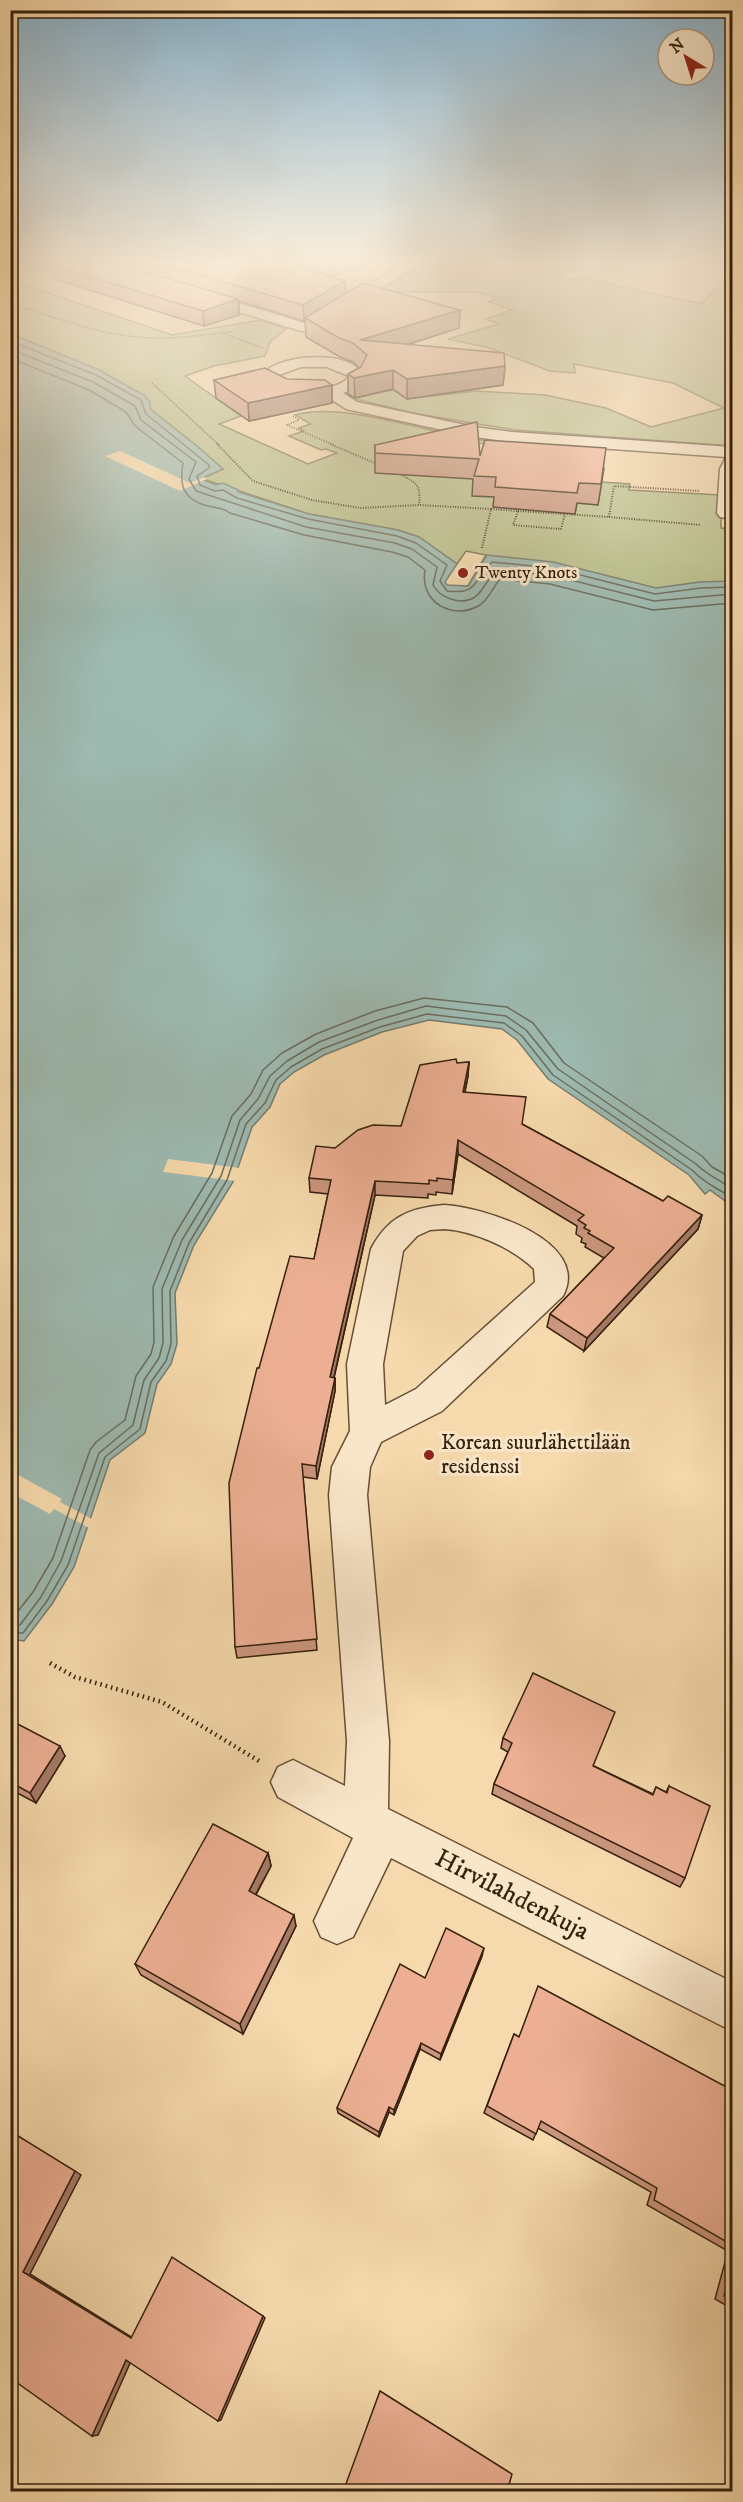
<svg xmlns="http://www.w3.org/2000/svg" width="743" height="2502" font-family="'IM FELL DW Pica',serif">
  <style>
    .green { fill: #b9c08c; stroke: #78704c; stroke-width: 1.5 }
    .water { fill: #9db9b0; stroke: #747c6f; stroke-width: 1.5 }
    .pier { fill: #f6d9ac }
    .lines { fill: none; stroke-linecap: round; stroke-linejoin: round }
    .shore { stroke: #6a6d5e; stroke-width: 1.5 }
    .minor-casing { stroke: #664f35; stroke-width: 3 }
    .path-far2 { stroke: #36210d; stroke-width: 1.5; stroke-dasharray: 1 1.5; stroke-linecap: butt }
    .path-far1 { stroke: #36210d; stroke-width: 2; stroke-dasharray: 1 1.5; stroke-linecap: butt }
    .path { stroke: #36210d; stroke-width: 4.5; stroke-dasharray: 1.5 4; stroke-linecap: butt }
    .minor { fill: #f9e6c9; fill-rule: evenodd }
    .wall { fill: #cb967e; stroke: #36210d; stroke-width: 1.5 }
    .shaded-wall { fill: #a57a67; stroke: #36210d; stroke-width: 1.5 }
    .building { fill: #ecaf93; stroke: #36210d; stroke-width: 1.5 }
    .poi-dot { fill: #8f2418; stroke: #f9e6c9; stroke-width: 2 }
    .labels { text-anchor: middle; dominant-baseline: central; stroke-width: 6; stroke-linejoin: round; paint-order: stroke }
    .far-poi-label { font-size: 18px; fill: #36210d; stroke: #f9e6c9; text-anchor: start }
    .poi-label { font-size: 21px; fill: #36210d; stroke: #f9e6c9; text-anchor: start }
    .near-street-label { font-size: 26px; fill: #36210d; stroke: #f9e6c9 }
  </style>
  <rect width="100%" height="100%" fill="#f6d9ac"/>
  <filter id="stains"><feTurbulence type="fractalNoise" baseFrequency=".00333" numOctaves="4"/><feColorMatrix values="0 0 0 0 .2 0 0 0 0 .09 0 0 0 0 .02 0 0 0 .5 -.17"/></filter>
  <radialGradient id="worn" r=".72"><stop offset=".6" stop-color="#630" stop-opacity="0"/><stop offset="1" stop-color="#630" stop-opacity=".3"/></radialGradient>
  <!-- green -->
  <g class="green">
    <path d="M425,263H549L562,273L557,276L576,280L582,278L701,304L732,274V446L515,430L412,413L352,398L393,390L407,399L476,391L545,395L606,408L651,427L724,408L673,383L574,364L575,373L550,371L486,347L448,339L499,324L486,319L512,310L489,302L498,298L478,292H377Z"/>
    <path d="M10,280L172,335L261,320L286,329L270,342L265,356L214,366L185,376L241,416L219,424L308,464L337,453L326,449L321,450L289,436L304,431L299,428L311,424L295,415C343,400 435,436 489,441L490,444L474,443L478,477L495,497L494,507L575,514L577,503L598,505L602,482L630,484L629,490L721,495V528L732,529V599L585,612L465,586H468L486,555L466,551L457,564L419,537L398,530L309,514L200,478L223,469L198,447L150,409L145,396L99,370L11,334Z"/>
  </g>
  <!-- water -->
  <path class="water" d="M11,334L99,370L145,396L150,402V409L198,447L223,469L201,479L216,485L223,483L238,490V492L309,514L398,530L419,537L457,564L445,582L447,585L468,586L487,555L553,562L656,588L700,582L732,581V1206L710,1190L705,1194L689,1175L548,1079L517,1040L502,1029L429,1020L382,1032L324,1055L294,1072L280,1084L270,1107L252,1127L233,1182L194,1245L175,1293L177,1344L171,1364L157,1384L145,1433L110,1460L74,1567L52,1604L24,1641L11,1639Z"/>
  <!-- pier -->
  <g class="pier">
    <path d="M120,451L190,483L204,477L207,479L180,491L105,456Z"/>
    <path d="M168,1159L240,1168L236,1181L163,1172Z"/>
    <path d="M11,1471L62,1499L60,1502L94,1520L89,1528L54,1509L50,1514L11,1493Z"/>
  </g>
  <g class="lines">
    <!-- shore -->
    <g class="shore">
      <path d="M10,341L96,375L141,400L146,414L209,465V468L197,476L200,485L215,491L223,490L237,498L308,519L397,536L416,543L447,565L440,581L447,591C478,595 474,580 492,562L553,568L655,594L701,588L732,587"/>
      <path d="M10,349L93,382L135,406L141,420L196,462L189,479L196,491L306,527L395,543L412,549L437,567L433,585C440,598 461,606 475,597C484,590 488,578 496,570L551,575L654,601L732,594"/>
      <path d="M10,358L89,390L126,412L135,426L183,463C179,485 183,500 208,506C217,508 222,507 230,513L304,535L392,552L408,557L425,570C419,603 454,621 480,605C489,599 493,587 500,579L550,584L653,610L732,603"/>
      <path d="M10,1616L15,1615L33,1592L53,1558L90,1450L96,1442L125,1420L136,1376L151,1354L154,1342L153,1287L174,1236L212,1173L232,1116L251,1094L263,1070L282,1053L316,1034L375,1011L424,998L507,1007L533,1023L564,1063L702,1156L712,1167L732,1178"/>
      <path d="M10,1626L20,1625L41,1597L61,1561L99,1453L133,1425L144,1380L159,1358L163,1343L162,1289L182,1240L221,1176L240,1120L258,1099L270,1076L287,1061L319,1042L378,1020L426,1006L506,1016L526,1030L558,1069L696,1164C708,1176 719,1179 732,1189"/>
      <path d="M10,1633H23L47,1601L68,1565L105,1457L140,1429L151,1382L166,1361L171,1344L170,1291L189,1243L227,1180L246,1124L265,1103L276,1080L291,1067L322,1049L380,1027L427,1014L504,1023L522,1036L553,1075L692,1170C705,1184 716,1187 732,1198"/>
    </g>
    <defs>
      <g id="minor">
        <path d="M405,263H420L341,313H331L329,310Z"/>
        <path d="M198,291L311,325L313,328L311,331H301L193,298L191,295Z"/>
        <path d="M301,358C323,356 350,356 365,375C361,386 354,390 343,393L357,402L475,427L512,432L732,447V519L720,517L717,513L720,469L726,457L512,442L475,437L346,409L326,396H297L268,386L263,374C273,363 287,361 301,358ZM301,367H327L349,376C338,394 297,386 280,380L279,375Z"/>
        <path d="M444,1205C484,1207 592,1241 563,1296L442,1411L381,1442L370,1467L367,1495L389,1741L388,1809L732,1982V2031L391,1858L353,1937L337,1944L321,1937L314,1921L353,1838L278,1797L271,1782L278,1767L293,1760L345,1786L347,1741L329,1495L332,1467L350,1431L347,1364L371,1249C388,1217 409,1208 444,1205ZM444,1229C474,1231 513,1248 534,1269L535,1282L416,1389L385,1405L383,1364L403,1251L417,1236L430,1230Z"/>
      </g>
    </defs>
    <!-- minor casing -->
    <use href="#minor" class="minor-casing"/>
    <!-- path-far2 -->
    <g class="path-far2">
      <path d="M10,303C57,318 104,337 154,338C180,339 207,334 233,332"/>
      <path d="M225,334L263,348"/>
      <path d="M152,383L219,445"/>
      <path d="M293,416L299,420L287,425L334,445"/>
    </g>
    <!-- path-far1 -->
    <g class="path-far1">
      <path d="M217,444L253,481L312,500L360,508L419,505L491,509L482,548"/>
      <path d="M330,444L377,464"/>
      <path d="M398,473C416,483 421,483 419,505"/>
      <path d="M491,509L518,511L513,525L561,529L565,514L609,517L614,486L700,491"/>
      <path d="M518,511L565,514"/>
      <path d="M609,517L701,525"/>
    </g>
    <!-- path -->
    <path class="path" d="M50,1663L75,1677L162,1702L259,1761"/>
    <!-- minor -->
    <use href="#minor" class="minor"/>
  </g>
  <!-- wall -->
  <g class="wall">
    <path d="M51,263H373L333,276L311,270V272L346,293L460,310L459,328L407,345L505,366L503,385L407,399L393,389L355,398L348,394V374L359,368L353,362L340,357L306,337L305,320L304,321L239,301V315L204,326L54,279Z"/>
    <path d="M214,380L332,385V403L249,421L216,398Z"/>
    <path d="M375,445L604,468L598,505L577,503L575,514L493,507L494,497L472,496L473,479L375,473Z"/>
    <path d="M469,1062L468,1076L465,1092L522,1124L663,1201L702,1215L698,1229L584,1351L547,1327L550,1314L604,1258L585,1247L586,1244L581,1242L582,1238L576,1234L577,1226L458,1154L452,1194L436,1192V1195L428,1194V1198L375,1195L334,1378H335V1391L317,1479L303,1477L317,1650L237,1658L235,1647L259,1368L314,1259L328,1194L310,1192L309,1178L335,1148L401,1126L457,1063Z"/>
    <path d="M732,1513V1523L729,1522Z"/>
    <path d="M10,1720L65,1756L36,1803L10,1789Z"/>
    <path d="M503,1738L594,1766L653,1794L656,1787L666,1792L669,1786L685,1878L680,1887L492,1794L494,1784L508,1752L501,1748Z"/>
    <path d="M268,1853L271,1866L256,1895L296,1926L243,2034L141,1975L135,1964Z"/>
    <path d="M482,1956L440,2060L420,2049L394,2115L389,2112L379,2137L338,2113L337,2108L425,1978Z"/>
    <path d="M514,2034L519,2037L728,2105L732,2108V2309L715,2299L728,2251L647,2205L651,2192L538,2128L533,2140L484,2113Z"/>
  </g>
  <!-- shaded-wall -->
  <g class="shaded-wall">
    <path d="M333,263H373L333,276Z"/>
    <path d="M345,281L346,296L305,318V320L304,321L303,305Z"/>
    <path d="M238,299L239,315L204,326L203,311Z"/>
    <path d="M460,310L459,328L367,357V355L360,340Z"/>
    <path d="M505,366L503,385L407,399V379Z"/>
    <path d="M393,370V389L355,398L354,378Z"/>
    <path d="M332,385V403L249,421L248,403Z"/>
    <path d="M469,1062L468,1076L462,1106L463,1092Z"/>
    <path d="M458,1140V1154L452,1194L453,1180Z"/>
    <path d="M375,1181V1195L331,1390L330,1377Z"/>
    <path d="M702,1215L698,1229L584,1351L587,1338Z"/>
    <path d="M335,1378V1391L317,1479L316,1466Z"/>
    <path d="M60,1746L65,1756L36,1803L30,1793Z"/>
    <path d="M268,1853L271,1866L251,1903L249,1891Z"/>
    <path d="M294,1915L296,1926L243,2034L240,2024Z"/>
    <path d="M484,1948L482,1956L440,2060L441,2054Z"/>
    <path d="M421,2043L420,2049L394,2115V2110Z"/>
    <path d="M389,2107V2112L379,2137V2132Z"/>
    <path d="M75,2171L81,2175L30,2274L136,2340L131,2338L23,2272Z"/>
    <path d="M263,2316L265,2318L221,2420L218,2421Z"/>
    <path d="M126,2360L131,2361L98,2435L92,2436Z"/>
  </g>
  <!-- building -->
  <g class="building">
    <path d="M51,263H115L238,299L203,311L51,265Z"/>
    <path d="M159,263H290L311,269L306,270L345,281L303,305Z"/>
    <path d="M363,283L460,310L360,340L504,353L505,366L407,379L393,370L354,378L348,374L361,367L367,355L353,343L339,338L305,318Z"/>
    <path d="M265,368L287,379L325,380L332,385L248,403L214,380Z"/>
    <path d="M477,422L480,456L485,440L606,448L601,484L579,483L577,493L495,487L496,477L474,476L479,459L375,453V445Z"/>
    <path d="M456,1059L457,1063L469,1062L463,1092L526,1097L522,1124L663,1201L668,1196L702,1215L587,1338L550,1314L614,1248L588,1233L590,1231L584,1228L586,1225L578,1220L584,1215L458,1140L453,1180L437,1178V1181L429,1180V1184L375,1181L330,1377L335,1378L316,1466L302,1464L317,1639L235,1647L229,1483L257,1368H259L290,1256L314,1259L331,1180L309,1178L316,1146L335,1148L358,1130L373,1125L401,1126L420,1065Z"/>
    <path d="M533,1673L615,1712L593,1766L653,1795L656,1787L667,1793L669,1786L710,1806L685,1878L494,1784L512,1743L503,1738Z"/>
    <path d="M10,1720L60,1746L30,1793L10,1782Z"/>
    <path d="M213,1824L268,1853L249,1891L294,1915L240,2024L135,1964Z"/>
    <path d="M446,1928L484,1948L441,2054L421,2043L394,2110L389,2107L379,2132L337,2108L400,1964L425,1978Z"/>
    <path d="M538,1986L732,2090L728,2105L732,2108V2245L654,2200L657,2188L541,2121L536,2134L487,2106L514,2034L519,2037Z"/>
    <path d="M10,2131L75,2171L23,2272L131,2338L172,2257L263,2316L218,2421L126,2360L92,2436L16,2382L17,2379L10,2374Z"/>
    <path d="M732,2263V2301L724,2296Z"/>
    <path d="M380,2391L512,2474L507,2492H343Z"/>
  </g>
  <!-- sky -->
  <linearGradient id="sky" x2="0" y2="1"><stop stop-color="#8ab6d2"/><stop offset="0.43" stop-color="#fbeeda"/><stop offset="1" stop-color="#fbeeda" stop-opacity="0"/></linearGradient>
  <rect width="743" height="613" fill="url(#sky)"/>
  <!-- markers -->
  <g class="poi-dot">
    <circle cx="463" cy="573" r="6"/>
    <circle cx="429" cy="1455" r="6"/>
  </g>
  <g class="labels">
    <!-- far-poi labels -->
    <g class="far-poi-label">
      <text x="475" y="573">Twenty Knots</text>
    </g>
    <!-- poi labels -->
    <g class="poi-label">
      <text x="441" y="1443">Korean suurlähettilään<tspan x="441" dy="24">residenssi</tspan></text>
    </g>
    <!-- near-street labels -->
    <g class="near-street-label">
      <text transform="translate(512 1895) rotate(27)">Hirvilahdenkuja</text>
    </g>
  </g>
  <!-- margin -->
  <rect width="743" height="2502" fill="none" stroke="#f6d9ac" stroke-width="36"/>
  <rect x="12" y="12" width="719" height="2478" fill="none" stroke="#36210d" stroke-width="3"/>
  <rect x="18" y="18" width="707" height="2466" fill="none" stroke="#36210d" stroke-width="1.5"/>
  <!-- north arrow -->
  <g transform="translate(686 57) rotate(322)"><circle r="28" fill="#f9e6c9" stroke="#ab977e" stroke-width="1.5"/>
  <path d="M0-4.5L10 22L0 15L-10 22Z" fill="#8f2418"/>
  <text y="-9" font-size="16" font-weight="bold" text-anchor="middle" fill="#36210d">N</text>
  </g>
  <rect width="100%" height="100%" filter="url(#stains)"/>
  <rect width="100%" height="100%" fill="url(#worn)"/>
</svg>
